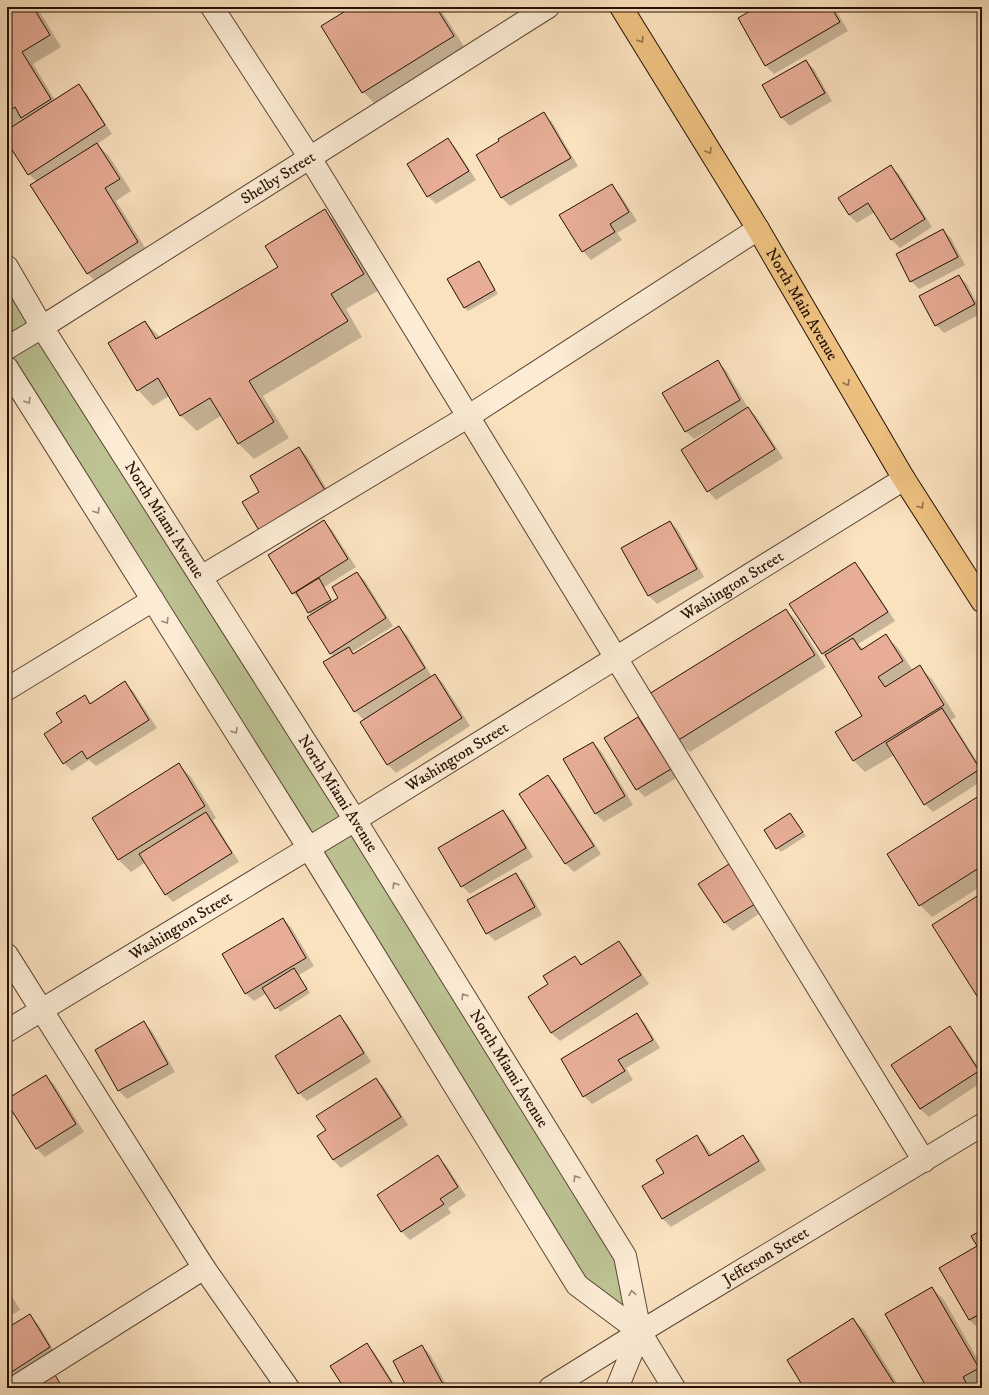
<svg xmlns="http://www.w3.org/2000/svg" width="989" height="1395" font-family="'IM FELL DW Pica',serif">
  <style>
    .green { fill: #bdc393; stroke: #716a4c }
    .shadow { fill: #0003 }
    .building { fill: #e7ad96; stroke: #251005 }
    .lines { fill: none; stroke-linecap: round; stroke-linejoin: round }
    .minor-casing { stroke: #5a4434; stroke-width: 24 }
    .major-casing { stroke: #251005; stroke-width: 24 }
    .minor { stroke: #fcecd5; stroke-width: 22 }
    .major { stroke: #eec180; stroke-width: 22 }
    .oneway { stroke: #947149 }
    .oneway2 { stroke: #9b8977 }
    .labels { text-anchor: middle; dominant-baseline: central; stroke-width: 4; stroke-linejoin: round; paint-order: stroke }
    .street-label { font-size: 16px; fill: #251005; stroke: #fcecd5 }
  </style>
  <rect width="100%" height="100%" fill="#fbe2bf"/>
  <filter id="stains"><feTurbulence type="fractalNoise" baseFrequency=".005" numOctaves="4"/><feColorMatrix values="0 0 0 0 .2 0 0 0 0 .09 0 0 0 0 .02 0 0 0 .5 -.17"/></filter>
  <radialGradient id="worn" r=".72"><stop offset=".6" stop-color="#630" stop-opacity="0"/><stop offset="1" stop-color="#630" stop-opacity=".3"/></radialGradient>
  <!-- green -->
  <path class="green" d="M7,267L625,1256L640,1332L577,1285L7,368Z"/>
  <!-- shadow -->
  <g class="shadow">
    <path d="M7,7H37L61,47L33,64L55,100L78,86L87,94L112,134L97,144L109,156L131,191L116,201L149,254L100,286L88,274L37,182L29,174L7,141V132L9,131L7,129Z"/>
    <path d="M354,7H439L465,48L375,104L363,92L322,27Z"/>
    <path d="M759,7H834L848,31L774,74L766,66L739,19Z"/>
    <path d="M806,61L814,69L832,101L790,126L782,118L763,85Z"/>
    <path d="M544,114L552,122L578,166L510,206L502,198L477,155Z"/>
    <path d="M448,140L456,148L476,180L436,204L428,196Z"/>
    <path d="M890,166L899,174L932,227L900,248L892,240L875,212L857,223L849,215Z"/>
    <path d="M611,185L620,194L637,221L617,233L622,240L591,260L583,251Z"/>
    <path d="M325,211L340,226L379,290L346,309L362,337L263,396L289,438L254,459L239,444L222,415L197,431L181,416L169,396L153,406L138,390L145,322L160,337L279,267Z"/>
    <path d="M943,230L951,238L965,265L919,289L911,281Z"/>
    <path d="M478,262L482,266L498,294L468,311L464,307Z"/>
    <path d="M959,276L967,284L982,313L944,333L936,325Z"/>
    <path d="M718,362L726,370L748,408L756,416L783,458L716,500L708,491L682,450L718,428L717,426L694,439L685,431Z"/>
    <path d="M299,448L307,456L334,501L261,492Z"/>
    <path d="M324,521L332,530L356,567L324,587L333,602L340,598L357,573L365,581L393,626L352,652L354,654L399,627L407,635L432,677L435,675L443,683L470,726L396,773L388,765L361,722L364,720L355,711L334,657L330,653L311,615L302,601L293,593Z"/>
    <path d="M670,522L678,530L704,577L657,604L648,595Z"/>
    <path d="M855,564L863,572L895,621L858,644L864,650L886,636L898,648L913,671L920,667L932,679L956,717L951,720L982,769V781L933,812L925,804L894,755L865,772L853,760L863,716L830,661L823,654L791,604Z"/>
    <path d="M786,610L798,622L826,667L690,752L678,740Z"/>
    <path d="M125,683L133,691L157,728L96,766L89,760L72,771L64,763L84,697L92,704Z"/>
    <path d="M638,719L646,727L678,777L645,797L637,789Z"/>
    <path d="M593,743L601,751L633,805L604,822L595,813Z"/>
    <path d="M179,765L191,777L216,818L213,820L239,862L173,902L165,894L146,862L131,872L119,860L93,818Z"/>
    <path d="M548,776L556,784L601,854L574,872L566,864L521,794Z"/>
    <path d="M982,796V886L932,917L920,905Z"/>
    <path d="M503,811L511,819L533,857L470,894L462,886Z"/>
    <path d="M790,814L806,836L781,852L777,848Z"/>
    <path d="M729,865L737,873L762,912L733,931L725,923L699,884Z"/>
    <path d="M515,874L524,882L542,915L495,941L487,933Z"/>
    <path d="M283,919L291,927L314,966L299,975L310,993L280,1012L267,993L254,1001L245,993Z"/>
    <path d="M619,942L627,951L649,984L560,1041L551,1033L549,984L575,957L583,965Z"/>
    <path d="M637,1015L645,1023L660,1048L626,1068L633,1080L592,1104L584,1096Z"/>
    <path d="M340,1017L348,1025L371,1062L307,1101L299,1093Z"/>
    <path d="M144,1023L152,1031L175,1072L127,1099L119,1091L96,1050Z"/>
    <path d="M950,1028L958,1036L982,1072V1082L929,1117L920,1109L892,1066Z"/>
    <path d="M45,1076L54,1084L84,1132L45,1157L37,1149L7,1100Z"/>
    <path d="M376,1079L384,1087L408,1125L341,1168L333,1160L327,1131Z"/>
    <path d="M743,1136L751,1145L766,1170L671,1227L663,1219L643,1186L665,1173L697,1137L705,1145L712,1155Z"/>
    <path d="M437,1156L446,1165L466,1196L448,1208L451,1213L410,1240L402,1232L378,1195Z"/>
    <path d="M982,1231V1325L978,1328L969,1320Z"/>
    <path d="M7,1288L20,1310L7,1318Z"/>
    <path d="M932,1288L944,1300L982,1367V1385L976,1388H929Z"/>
    <path d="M29,1315L38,1324L57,1356L7,1388V1329Z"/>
    <path d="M853,1319L865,1331L900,1388H805Z"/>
    <path d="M366,1344L374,1352L397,1388H345Z"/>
    <path d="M422,1346L430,1354L448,1388H409Z"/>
    <path d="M55,1377L65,1388H38Z"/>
  </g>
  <!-- building -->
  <g class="building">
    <path d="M7,7H33L50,35L22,52L51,99L21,118L15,107L7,112Z"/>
    <path d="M352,7H436L454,36L362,93L321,26Z"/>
    <path d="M757,7H831L840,22L765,66L738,18Z"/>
    <path d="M806,60L825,93L781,118L762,85Z"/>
    <path d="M79,84L105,125L28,175L7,142V130Z"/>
    <path d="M544,112L571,158L501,198L476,155L499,141L498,139Z"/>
    <path d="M448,138L469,171L427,197L407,164Z"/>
    <path d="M97,143L120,179L105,188L138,242L87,274L30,185Z"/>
    <path d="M891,165L925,219L891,240L868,203L849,215L838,198Z"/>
    <path d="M612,184L629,212L610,224L615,232L582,252L559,215Z"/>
    <path d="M325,209L364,274L331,294L348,321L249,381L274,422L238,444L210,398L180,416L158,378L137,391L108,343L145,321L156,339L278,267L265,246Z"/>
    <path d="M943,229L958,257L910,282L896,254Z"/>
    <path d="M479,261L495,290L464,308L447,279Z"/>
    <path d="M959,275L975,304L935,326L919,296Z"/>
    <path d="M718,360L740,400L685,432L662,393Z"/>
    <path d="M748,407L775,449L707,492L681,450Z"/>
    <path d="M299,447L326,492L260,532L242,502L259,492L250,476Z"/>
    <path d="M324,520L348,559L292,594L268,555Z"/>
    <path d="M670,521L697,569L648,596L621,548Z"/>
    <path d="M855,562L888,612L822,654L789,604Z"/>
    <path d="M357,572L386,618L330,654L307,617L338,598L332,587Z"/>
    <path d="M319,578L331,600L308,613L296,592Z"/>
    <path d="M786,609L815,655L677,741L649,694Z"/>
    <path d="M399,626L425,668L354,712L323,662L349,647L353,654Z"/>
    <path d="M886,634L903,661L878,677L885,687L920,665L944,705L853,761L835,732L862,716L825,655L853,638L861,650Z"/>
    <path d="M435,674L462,718L387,765L360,722Z"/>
    <path d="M125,681L149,720L87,759L82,751L63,764L44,734L62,722L56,713L85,695L90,704Z"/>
    <path d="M942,708L980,769L924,805L886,743Z"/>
    <path d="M638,717L671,769L636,790L604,738Z"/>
    <path d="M593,742L625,796L595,814L563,759Z"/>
    <path d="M179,763L205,806L118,860L92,818Z"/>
    <path d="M548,775L594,846L565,864L519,794Z"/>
    <path d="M982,794V866L919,906L887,854Z"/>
    <path d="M503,810L526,848L461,887L438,848Z"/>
    <path d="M206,812L232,853L165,895L139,854Z"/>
    <path d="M790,813L803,832L776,849L764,830Z"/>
    <path d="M729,864L755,904L724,923L698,884Z"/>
    <path d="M516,873L535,907L486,934L467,900Z"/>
    <path d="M982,893V1004L932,925Z"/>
    <path d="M283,918L306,958L245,994L222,954Z"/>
    <path d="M619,941L641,975L551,1033L528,997L548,984L543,976L575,956L581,965Z"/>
    <path d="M294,968L307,989L275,1009L262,988Z"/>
    <path d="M637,1013L653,1040L618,1060L625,1071L583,1097L561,1059Z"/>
    <path d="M340,1015L364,1053L298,1094L275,1056Z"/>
    <path d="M144,1021L168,1064L118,1091L95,1050Z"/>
    <path d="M950,1026L979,1071L920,1109L891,1065Z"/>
    <path d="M46,1075L76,1124L36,1149L7,1103V1099Z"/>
    <path d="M376,1078L401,1117L333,1160L317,1136L326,1130L316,1116Z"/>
    <path d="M697,1135L709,1156L743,1135L759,1161L662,1219L642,1186L664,1173L656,1160Z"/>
    <path d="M438,1155L458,1187L440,1199L444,1204L401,1232L377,1195Z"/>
    <path d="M982,1230V1313L969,1320L939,1268L977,1246L971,1236Z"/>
    <path d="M932,1287L979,1368L963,1377L969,1388H927L885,1314Z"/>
    <path d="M30,1314L50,1347L7,1375V1328Z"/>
    <path d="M853,1318L897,1388H804L787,1360Z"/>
    <path d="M367,1343L395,1388H344L330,1366Z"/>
    <path d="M422,1345L445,1388H407L393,1361Z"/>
    <path d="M55,1375L63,1388H36Z"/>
  </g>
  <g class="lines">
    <defs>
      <g id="minor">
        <path d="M212,7L310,158L924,1161"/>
        <path id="s1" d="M7,267L42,327L355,820L625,1256L640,1332L674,1388"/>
        <path id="s2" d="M7,348L42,327L548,7"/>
        <path d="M7,368L308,847L577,1285L640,1332"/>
        <path d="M201,577L469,416L758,229"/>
        <path d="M7,689L153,600"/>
        <path d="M7,955L204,1268L288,1388"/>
        <path id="s3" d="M7,1031L355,820L904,479"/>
        <path d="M14,1388L204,1268"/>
        <path id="s4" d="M550,1388L640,1332L982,1125"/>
        <path d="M617,1388L640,1332"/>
      </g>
      <g id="major">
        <path id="s5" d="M621,7L758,229L904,479L982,601"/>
      </g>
    </defs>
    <!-- minor casing -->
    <use href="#minor" class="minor-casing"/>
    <!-- major casing -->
    <use href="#major" class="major-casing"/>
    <!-- minor -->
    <use href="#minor" class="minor"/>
    <!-- major -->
    <use href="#major" class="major"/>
  </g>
  <!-- one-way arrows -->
  <defs><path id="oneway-chevron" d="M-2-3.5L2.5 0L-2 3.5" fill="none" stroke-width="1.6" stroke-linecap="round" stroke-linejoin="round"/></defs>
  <g class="oneway">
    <use href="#oneway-chevron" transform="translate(641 40) rotate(58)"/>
    <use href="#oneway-chevron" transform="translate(709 151) rotate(58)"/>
    <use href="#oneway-chevron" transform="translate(847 383) rotate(60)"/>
    <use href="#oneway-chevron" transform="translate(921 506) rotate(57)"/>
  </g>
  <g class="oneway2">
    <use href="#oneway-chevron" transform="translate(28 401) rotate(58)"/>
    <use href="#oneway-chevron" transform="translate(97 511) rotate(58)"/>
    <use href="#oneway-chevron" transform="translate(166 621) rotate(58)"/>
    <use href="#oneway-chevron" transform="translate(235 731) rotate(58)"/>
    <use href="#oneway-chevron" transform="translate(395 885) rotate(-122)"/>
    <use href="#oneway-chevron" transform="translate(464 996) rotate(-122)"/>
    <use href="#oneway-chevron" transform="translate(576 1178) rotate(-122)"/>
    <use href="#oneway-chevron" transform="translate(632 1293) rotate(-101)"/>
  </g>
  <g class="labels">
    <!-- street labels -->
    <g class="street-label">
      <text stroke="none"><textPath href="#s2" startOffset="320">Shelby Street</textPath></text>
      <text stroke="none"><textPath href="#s5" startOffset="348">North Main Avenue</textPath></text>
      <text stroke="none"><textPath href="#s1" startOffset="298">North Miami Avenue</textPath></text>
      <text stroke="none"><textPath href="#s3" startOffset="851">Washington Street</textPath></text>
      <text stroke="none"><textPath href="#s3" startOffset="527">Washington Street</textPath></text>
      <text stroke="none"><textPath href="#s1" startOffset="622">North Miami Avenue</textPath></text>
      <text stroke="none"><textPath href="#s3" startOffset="203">Washington Street</textPath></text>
      <text stroke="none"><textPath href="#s1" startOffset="946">North Miami Avenue</textPath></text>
      <text stroke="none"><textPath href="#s4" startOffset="253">Jefferson Street</textPath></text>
    </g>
  </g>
  <!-- margin -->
  <rect width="989" height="1395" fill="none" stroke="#fbe2bf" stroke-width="24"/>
  <rect x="8" y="8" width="973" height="1379" fill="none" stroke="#251005" stroke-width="2"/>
  <rect x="12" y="12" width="965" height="1371" fill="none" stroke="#251005"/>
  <rect width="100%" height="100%" filter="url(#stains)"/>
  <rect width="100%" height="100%" fill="url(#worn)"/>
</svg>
